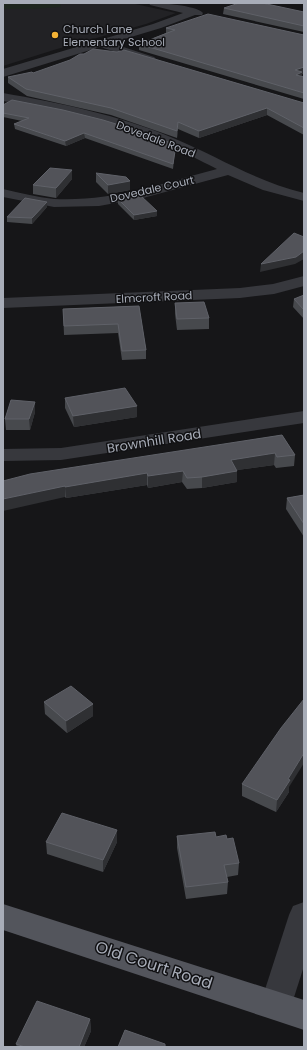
<svg xmlns="http://www.w3.org/2000/svg" width="307" height="1050" font-family="Poppins,sans-serif">
  <style>
    .built { fill: #222225 }
    .green { fill: #1e261f }
    .lines { fill: none; stroke-linecap: round; stroke-linejoin: round }
    .minor { fill: #37383d; fill-rule: evenodd }
    .major { fill: #53555c; fill-rule: evenodd }
    .wall { fill: #47494d }
    .shaded-wall { fill: #2f3033 }
    .building { fill: #525359; stroke: #5f6168 }
    .poi-dot { fill: #f2b134; stroke: #111113; stroke-width: 1.5 }
    .labels { text-anchor: middle; dominant-baseline: central; stroke-width: 3; stroke-linejoin: round; paint-order: stroke }
    .far-poi-label { font-size: 11px; fill: #a8adb8; stroke: #111113; text-anchor: start }
    .far-street-label { font-size: 11px; fill: #a8adb8; stroke: #111113 }
    .street-label { font-size: 13px; fill: #a8adb8; stroke: #111113 }
    .near-street-label { font-size: 16px; fill: #a8adb8; stroke: #111113 }
  </style>
  <rect width="100%" height="100%" fill="#161618"/>
  <!-- built -->
  <path class="built" d="M3,3H131L176,13L146,24L57,49L3,66Z"/>
  <!-- green -->
  <path class="green" d="M3,3H60L61,7L33,9H3Z"/>
  <g class="lines">
    <!-- minor -->
    <g class="minor">
      <path d="M149,3C160,3 196,5 203,13L202,15H195L161,28L111,43L154,57L156,59L154,61H146L100,47L3,77V69L153,24L183,13L150,5Z"/>
      <path d="M3,93C60,103 119,115 173,138C217,156 257,182 304,193V201L263,190L228,175L143,198L99,206L54,207L3,197V189C20,193 37,197 54,199C110,202 164,183 217,169C199,160 181,150 162,143C111,122 57,110 3,101Z"/>
      <path d="M304,276V286L274,294L240,298L3,308V298L240,288L273,284Z"/>
      <path d="M304,411V423L61,460L3,461V449L61,448Z"/>
      <path d="M304,902V966L288,1016L276,1020L264,1016L260,1005L289,915L293,906Z"/>
    </g>
    <!-- major -->
    <path class="major" d="M3,904L304,1000V1030L3,930Z"/>
  </g>
  <!-- wall -->
  <g class="wall">
    <path d="M224,8L304,12V32L223,14Z"/>
    <path d="M166,28L304,35V73L302,74V76L304,77V99L139,50V44L166,33Z"/>
    <path d="M33,73L304,103V135L267,115L199,138L178,129L177,138L111,115L27,96L8,83V77Z"/>
    <path d="M3,105L175,150L173,169L85,138L66,146L15,129L14,124L22,121L3,117Z"/>
    <path d="M96,173L130,190L108,194L96,182Z"/>
    <path d="M72,179L56,198L33,194V185Z"/>
    <path d="M118,199L157,216L134,220L118,204Z"/>
    <path d="M47,207L32,224L7,222V217Z"/>
    <path d="M304,295V319L293,307L294,299Z"/>
    <path d="M175,303L209,318V329L177,330L175,314Z"/>
    <path d="M139,306L146,350V359L122,360L118,333L64,335L63,309Z"/>
    <path d="M65,398L137,406V417L74,427L65,408Z"/>
    <path d="M35,402V412L30,430H6L5,419Z"/>
    <path d="M282,435L295,455L294,466L276,468L274,465L237,470V482L202,488L187,489L182,482L148,488L147,485L66,498L65,497L3,481Z"/>
    <path d="M304,495V537L286,509L287,498Z"/>
    <path d="M44,702L93,704V716L67,733L45,714Z"/>
    <path d="M242,784L289,787V792L276,812L242,796Z"/>
    <path d="M177,836L216,837L227,839L239,863L238,875L227,877L228,882L227,894L186,899L177,848Z"/>
    <path d="M46,842H117L103,872L47,854Z"/>
    <path d="M90,1019L91,1031L84,1047H17L16,1044Z"/>
  </g>
  <!-- shaded-wall -->
  <g class="shaded-wall">
    <path d="M304,67V73L302,74V79L296,81L295,70Z"/>
    <path d="M267,108V115L199,138V131Z"/>
    <path d="M178,122V129L177,138V131Z"/>
    <path d="M84,133L85,138L66,146L65,141Z"/>
    <path d="M72,170V179L56,198V188Z"/>
    <path d="M130,181V190L108,194V185Z"/>
    <path d="M47,202V207L32,224V218Z"/>
    <path d="M157,211V216L134,220V215Z"/>
    <path d="M304,251V259L295,264L260,272L261,264Z"/>
    <path d="M35,402V412L30,430L29,419Z"/>
    <path d="M137,406V417L74,427L73,416Z"/>
    <path d="M275,453L274,465L230,471L231,460Z"/>
    <path d="M183,471L182,482L148,488V476Z"/>
    <path d="M237,471V482L202,488V477Z"/>
    <path d="M147,473V485L66,498L65,487Z"/>
    <path d="M65,486V497L3,511V499Z"/>
    <path d="M93,704V716L67,733L66,721Z"/>
    <path d="M304,753V763L289,787V792L276,812L277,800L288,779Z"/>
    <path d="M117,830V842L103,872V860Z"/>
    <path d="M90,1019L91,1031L84,1047H79Z"/>
  </g>
  <!-- building -->
  <g class="building">
    <path d="M239,3H262L304,12V26L224,8Z"/>
    <path d="M208,14L304,35V67L295,70L302,72L296,75L304,77V93L139,44L175,30L166,28Z"/>
    <path d="M93,49L117,52L124,50L304,103V128L267,108L199,131L178,122L177,131L111,108L26,89L8,77L32,72L33,73L70,60L80,54H84Z"/>
    <path d="M12,100L63,110L103,120L142,132L176,145L173,164L84,133L65,141L14,124L29,118L3,113V105Z"/>
    <path d="M50,168L72,170L56,188L33,185Z"/>
    <path d="M96,173L126,177L130,181L108,185Z"/>
    <path d="M140,195L157,211L134,215L118,199Z"/>
    <path d="M25,198L47,202L32,218L7,217Z"/>
    <path d="M294,233L304,237V251L296,257L261,264Z"/>
    <path d="M304,295V310L294,299Z"/>
    <path d="M204,302L209,318L177,319L175,303Z"/>
    <path d="M139,306L146,350L122,351L118,324L64,326L63,309Z"/>
    <path d="M125,388L137,406L73,416L65,398Z"/>
    <path d="M11,400L35,402L29,419H5Z"/>
    <path d="M282,435L295,455L277,457L275,453L231,460L237,471L202,477L187,478L183,471L148,476L147,473L65,487V486L3,499V481L30,474Z"/>
    <path d="M304,495V524L287,498Z"/>
    <path d="M71,686L93,704L66,721L44,702Z"/>
    <path d="M304,699V753L288,779L290,780L277,800L242,784L281,728Z"/>
    <path d="M62,813L117,830L103,860L46,842Z"/>
    <path d="M215,832L216,837L226,835L227,839L233,838L239,863L224,865L228,882L186,887L177,836Z"/>
    <path d="M37,1001L90,1019L79,1047H25L16,1044Z"/>
    <path d="M125,1030L165,1044V1046L167,1047H118Z"/>
  </g>
  <!-- markers -->
  <circle class="poi-dot" cx="55" cy="35" r="4"/>
  <g class="labels">
    <!-- far-poi labels -->
    <g class="far-poi-label">
      <text x="63" y="29">Church Lane<tspan x="63" dy="13">Elementary School</tspan></text>
    </g>
    <!-- far-street labels -->
    <g class="far-street-label">
      <text transform="translate(156 139) rotate(21)">Dovedale Road</text>
      <text transform="translate(152 189) rotate(-13)">Dovedale Court</text>
      <text transform="translate(154 297) rotate(-3)">Elmcroft Road</text>
    </g>
    <!-- street labels -->
    <g class="street-label">
      <text transform="translate(154 441) rotate(-9)">Brownhill Road</text>
    </g>
    <!-- near-street labels -->
    <g class="near-street-label">
      <text transform="translate(154 965) rotate(18)">Old Court Road</text>
    </g>
  </g>
  <!-- border -->
  <rect width="307" height="1050" fill="none" stroke="#a8adb8" stroke-width="8"/>
</svg>
